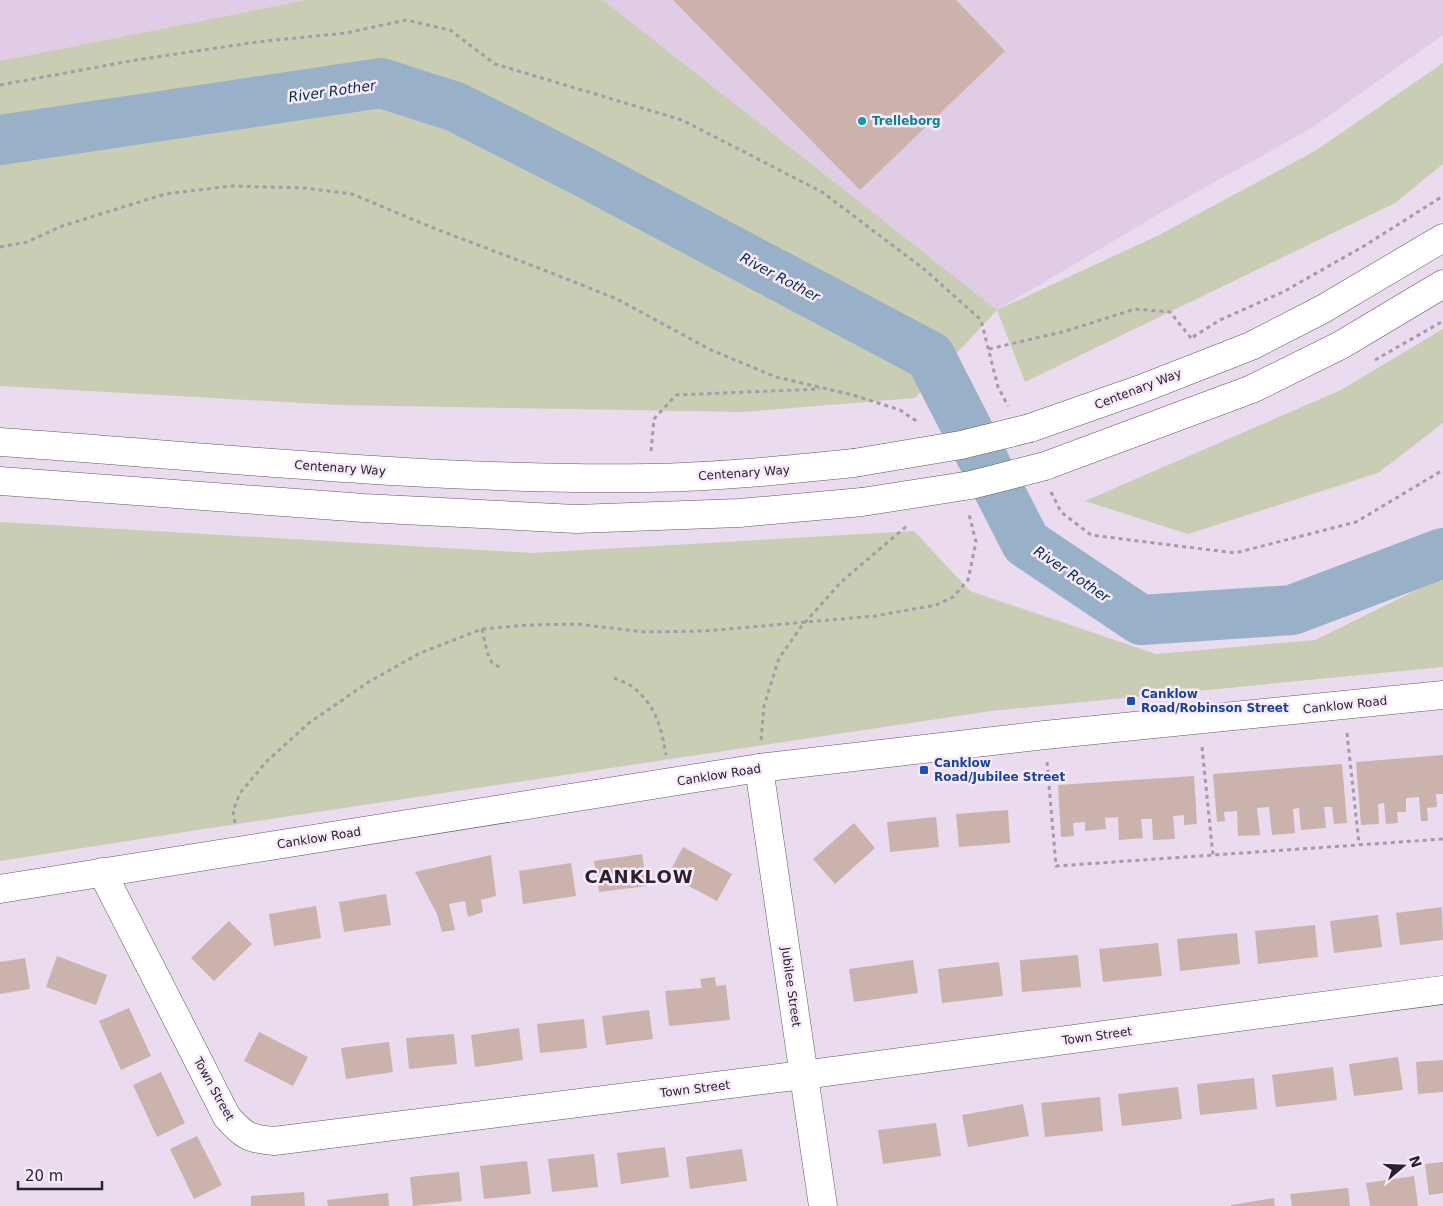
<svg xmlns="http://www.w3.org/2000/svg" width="1443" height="1206" font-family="'DejaVu Sans',sans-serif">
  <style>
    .built { fill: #e0cde5 }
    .green { fill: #c9cdb3 }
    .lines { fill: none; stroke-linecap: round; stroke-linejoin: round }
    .river { stroke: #98b1c8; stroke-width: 50 }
    .building { fill: #cbb2ad }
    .street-casing { stroke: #635667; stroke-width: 29 }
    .secondary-casing { stroke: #635667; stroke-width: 29 }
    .primary-casing { stroke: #635667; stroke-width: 29 }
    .path { stroke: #a59aa9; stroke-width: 3; stroke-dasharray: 4 4; stroke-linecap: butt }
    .street { stroke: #fff; stroke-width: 28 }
    .secondary { stroke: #fff; stroke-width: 28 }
    .primary { stroke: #fff; stroke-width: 28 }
    .primary-bridge-casing { stroke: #635667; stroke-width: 29; stroke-linecap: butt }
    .primary-bridge { stroke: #fff; stroke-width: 28 }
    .culture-dot { fill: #0f9aa8; stroke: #f8e9fc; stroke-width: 2 }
    .transit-dot { fill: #1a4fb4; stroke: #f8e9fc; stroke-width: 2 }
    .labels { text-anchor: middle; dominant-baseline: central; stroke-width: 5; stroke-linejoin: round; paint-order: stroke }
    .culture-label { font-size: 12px; font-weight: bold; fill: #0d838f; stroke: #f8e9fc; text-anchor: start }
    .street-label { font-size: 12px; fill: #28232a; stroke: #f8e9fc }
    .transit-label { font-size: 12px; font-weight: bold; fill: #164399; stroke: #f8e9fc; text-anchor: start }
    .water-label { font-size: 14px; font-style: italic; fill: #012b4b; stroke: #f8e9fc }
    .district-label { font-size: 18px; font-weight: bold; letter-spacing: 1px; fill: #28232a; stroke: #f8e9fc }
  </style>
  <rect width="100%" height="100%" fill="#eadbef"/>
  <!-- built -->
  <g class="built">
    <path d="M0,0H306L0,61Z"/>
    <path d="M603,0H1443V35L1310,129L1186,198L997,310Z"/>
  </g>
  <!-- green -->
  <g class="green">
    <path d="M306,0H603L997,310L1159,235L1315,151L1443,63V164L1395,203L1025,382L997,310L915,398L743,412L338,405L0,386V61Z"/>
    <path d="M1443,329V423L1378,473L1188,534L1085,501L1341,390Z"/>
    <path d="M0,522L533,553L914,531L970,591L1156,654L1315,640L1443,577V667L991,711L217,827L0,861Z"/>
  </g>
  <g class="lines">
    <!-- river -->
    <path class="river" d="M0,140L381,83L456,107L582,171L930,356L1026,543L1141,620L1292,610L1443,553"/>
  </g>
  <!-- building -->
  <g class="building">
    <path d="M673,0H956L1005,51L860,190Z"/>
    <path d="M1443,755V794H1436L1437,807L1427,808L1428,821H1421L1419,797L1406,798V812H1397L1398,823L1386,824L1384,803L1378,804L1379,824L1361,825L1356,762Z"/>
    <path d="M1342,764L1347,823L1334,824L1332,807H1324L1326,828L1301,830L1299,808L1293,809L1295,833L1272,835L1269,807L1257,808L1260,835L1238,836L1237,811L1224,812L1225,821L1217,822L1213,774Z"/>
    <path d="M1194,776L1197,824L1184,825V815L1173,816L1175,839L1153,840L1152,819H1141L1143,838L1119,840L1118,817L1105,818L1106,829L1085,831V822L1073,823L1074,836L1061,837L1058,785Z"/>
    <path d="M1008,810L1010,843L959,847L956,814Z"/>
    <path d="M936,817L939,847L890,852L887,822Z"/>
    <path d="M854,823L875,848L835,884L813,859Z"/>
    <path d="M683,847L732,874L717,901L668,875Z"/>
    <path d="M642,854L647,886L599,892L594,861Z"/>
    <path d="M491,855L496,896L481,900L483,912L468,917L465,901L449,904L455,930L442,932L437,914L415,872Z"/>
    <path d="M571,863L576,896L523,904L519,871Z"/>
    <path d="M386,894L391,925L344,932L339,902Z"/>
    <path d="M316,906L321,938L274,946L269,914Z"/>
    <path d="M1442,907L1443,940L1400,945L1396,913Z"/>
    <path d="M1378,915L1382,947L1334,953L1330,921Z"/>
    <path d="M229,921L252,944L214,981L191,958Z"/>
    <path d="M1315,925L1318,957L1258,964L1255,931Z"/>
    <path d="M1237,933L1240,964L1180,971L1177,939Z"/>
    <path d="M1158,943L1162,976L1103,982L1099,949Z"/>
    <path d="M1078,955L1081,987L1022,992L1020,960Z"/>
    <path d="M57,956L107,975L96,1005L46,987Z"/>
    <path d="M25,958L30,989L0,994V962Z"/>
    <path d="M913,960L918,993L854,1002L849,969Z"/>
    <path d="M999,962L1003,996L942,1003L938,969Z"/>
    <path d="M715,977L716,986L726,985L730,1020L669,1026L665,991L702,988L700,979Z"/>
    <path d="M129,1008L151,1056L121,1070L99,1021Z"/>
    <path d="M649,1010L653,1039L606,1045L602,1016Z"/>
    <path d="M584,1019L587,1048L540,1053L537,1024Z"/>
    <path d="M519,1028L523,1060L475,1067L471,1035Z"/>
    <path d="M259,1032L308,1057L293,1086L244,1061Z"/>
    <path d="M454,1034L457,1064L409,1069L406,1038Z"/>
    <path d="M389,1042L393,1072L346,1079L341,1048Z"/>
    <path d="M1398,1057L1403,1090L1354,1096L1349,1064Z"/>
    <path d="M1443,1060V1092L1418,1094L1416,1062Z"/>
    <path d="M1333,1067L1337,1100L1276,1107L1272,1075Z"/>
    <path d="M161,1072L185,1123L157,1137L133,1085Z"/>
    <path d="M1254,1078L1257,1109L1200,1115L1197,1084Z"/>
    <path d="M1178,1087L1182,1119L1122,1126L1118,1094Z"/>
    <path d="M1100,1097L1103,1131L1045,1137L1041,1103Z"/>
    <path d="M1023,1104L1029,1136L968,1147L962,1115Z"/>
    <path d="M936,1123L941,1156L883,1164L878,1130Z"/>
    <path d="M197,1136L222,1185L194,1199L170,1149Z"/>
    <path d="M665,1147L669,1177L621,1184L617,1153Z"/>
    <path d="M742,1149L747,1181L690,1189L686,1157Z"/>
    <path d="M594,1154L598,1187L552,1192L548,1159Z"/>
    <path d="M527,1161L531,1194L484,1199L480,1166Z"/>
    <path d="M1443,1162V1193L1429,1195L1425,1164Z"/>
    <path d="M459,1172L462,1201L413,1206L410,1177Z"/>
    <path d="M1414,1176L1418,1206H1370L1366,1183Z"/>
    <path d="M1348,1188L1350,1206H1292L1290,1194Z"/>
    <path d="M304,1192L305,1206H251V1196Z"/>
    <path d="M388,1193L389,1206H328L327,1200Z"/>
    <path d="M1274,1198L1275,1206H1231V1205Z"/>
  </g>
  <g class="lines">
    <defs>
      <g id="street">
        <path d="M759,768L823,1206"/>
        <path d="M102,872L227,1117C244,1136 249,1139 274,1141L803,1075L1443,990"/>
      </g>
      <path id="secondary" d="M0,889L759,768L1045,735L1443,695"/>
      <g id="primary">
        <path d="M1030,428L1141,389L1251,346L1323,309L1443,238"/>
        <path d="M0,442C216,457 432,481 648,478C717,477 786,470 854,463"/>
        <path d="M1045,466L1252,389L1341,345L1443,284"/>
        <path d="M0,481L364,508L576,519L739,513L862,502"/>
      </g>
    </defs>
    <!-- street casing -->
    <use href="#street" class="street-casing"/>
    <!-- secondary casing -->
    <use href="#secondary" class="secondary-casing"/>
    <!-- primary casing -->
    <use href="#primary" class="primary-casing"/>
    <!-- path -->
    <g class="path">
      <path d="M0,85L136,60L257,42L346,33L406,20L450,30L495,64L682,120L822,192L924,269L981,320L998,387L1008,406"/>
      <path d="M0,247L27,242L62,226L165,194L231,186L305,188L352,194L431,227L549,272L617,299L711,350L776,377L853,395L900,410L915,420L918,424"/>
      <path d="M1193,337L1220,320L1283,292L1364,246L1443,196"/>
      <path d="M989,349L1066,331L1135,309L1170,312L1191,338"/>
      <path d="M1375,360L1443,321"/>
      <path d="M651,451L654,419L676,395L820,389"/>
      <path d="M1051,492L1061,512L1091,535L1235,553L1356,522L1443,470"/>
      <path d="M482,629L487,652L492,663L503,669"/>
      <path d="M614,678C621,681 630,684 635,689C656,706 662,730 666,755"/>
      <path d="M1347,733L1359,844"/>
      <path d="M761,740L764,706L779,658L801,627L841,582L908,525"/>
      <path d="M1202,747L1213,856"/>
      <path d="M1047,762L1056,866L1443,839"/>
      <path d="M235,823L233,811L240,793L267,761L309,723L367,683L420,653L482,629L528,625L578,624L644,632L705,631L875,616L936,605L953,597L968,580L976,542L969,514"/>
    </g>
    <!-- street -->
    <use href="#street" class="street"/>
    <!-- secondary -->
    <use href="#secondary" class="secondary"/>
    <!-- primary -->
    <use href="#primary" class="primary"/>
    <defs>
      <g id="primary-bridge">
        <path d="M854,463L961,445L1030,428"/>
        <path d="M862,502L971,485L1045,466"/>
      </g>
    </defs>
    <!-- primary-bridge casing -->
    <use href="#primary-bridge" class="primary-bridge-casing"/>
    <!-- primary-bridge -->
    <use href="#primary-bridge" class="primary-bridge"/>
  </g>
  <!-- markers -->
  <circle class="culture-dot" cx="862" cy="121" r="5"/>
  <g class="transit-dot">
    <rect x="1126" y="696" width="10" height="10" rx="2.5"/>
    <rect x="919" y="765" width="10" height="10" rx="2.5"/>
  </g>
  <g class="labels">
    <!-- culture labels -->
    <g class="culture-label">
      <text x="872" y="121">Trelleborg</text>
    </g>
    <!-- street labels -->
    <g class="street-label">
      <text transform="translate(1138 389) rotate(-21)">Centenary Way</text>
      <text transform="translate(340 468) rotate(4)">Centenary Way</text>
      <text transform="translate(744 473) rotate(-4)">Centenary Way</text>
      <text transform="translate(1345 705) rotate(-6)">Canklow Road</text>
      <text transform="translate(719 775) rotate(-9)">Canklow Road</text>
      <text transform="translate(319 838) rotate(-9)">Canklow Road</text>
      <text transform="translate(791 987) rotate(82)">Jubilee Street</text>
      <text transform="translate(1097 1036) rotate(-8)">Town Street</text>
      <text transform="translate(214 1089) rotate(61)">Town Street</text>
      <text transform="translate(695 1089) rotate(-7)">Town Street</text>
    </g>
    <!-- transit labels -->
    <g class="transit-label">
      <text x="1141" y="694">Canklow<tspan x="1141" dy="14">Road/Robinson Street</tspan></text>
      <text x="934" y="763">Canklow<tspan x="934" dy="14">Road/Jubilee Street</tspan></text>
    </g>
    <!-- water labels -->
    <g class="water-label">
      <text transform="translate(332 91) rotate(-8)">River Rother</text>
      <text transform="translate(780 277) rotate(28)">River Rother</text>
      <text transform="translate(1072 574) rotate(34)">River Rother</text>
    </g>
    <!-- district labels -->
    <g class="district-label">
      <text x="639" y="876">CANKLOW</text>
    </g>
  </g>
  <!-- north arrow -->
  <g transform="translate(1403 1166) rotate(71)" stroke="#f8e9fc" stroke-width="4" paint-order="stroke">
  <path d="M0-4L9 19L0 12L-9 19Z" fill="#28232a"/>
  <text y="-8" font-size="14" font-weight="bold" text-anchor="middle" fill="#28232a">N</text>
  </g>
  <!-- scale -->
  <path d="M18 1181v8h84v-8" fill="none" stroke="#28232a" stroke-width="2.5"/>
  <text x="25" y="1181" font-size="15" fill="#28232a" stroke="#f8e9fc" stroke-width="4" paint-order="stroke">20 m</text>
</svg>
